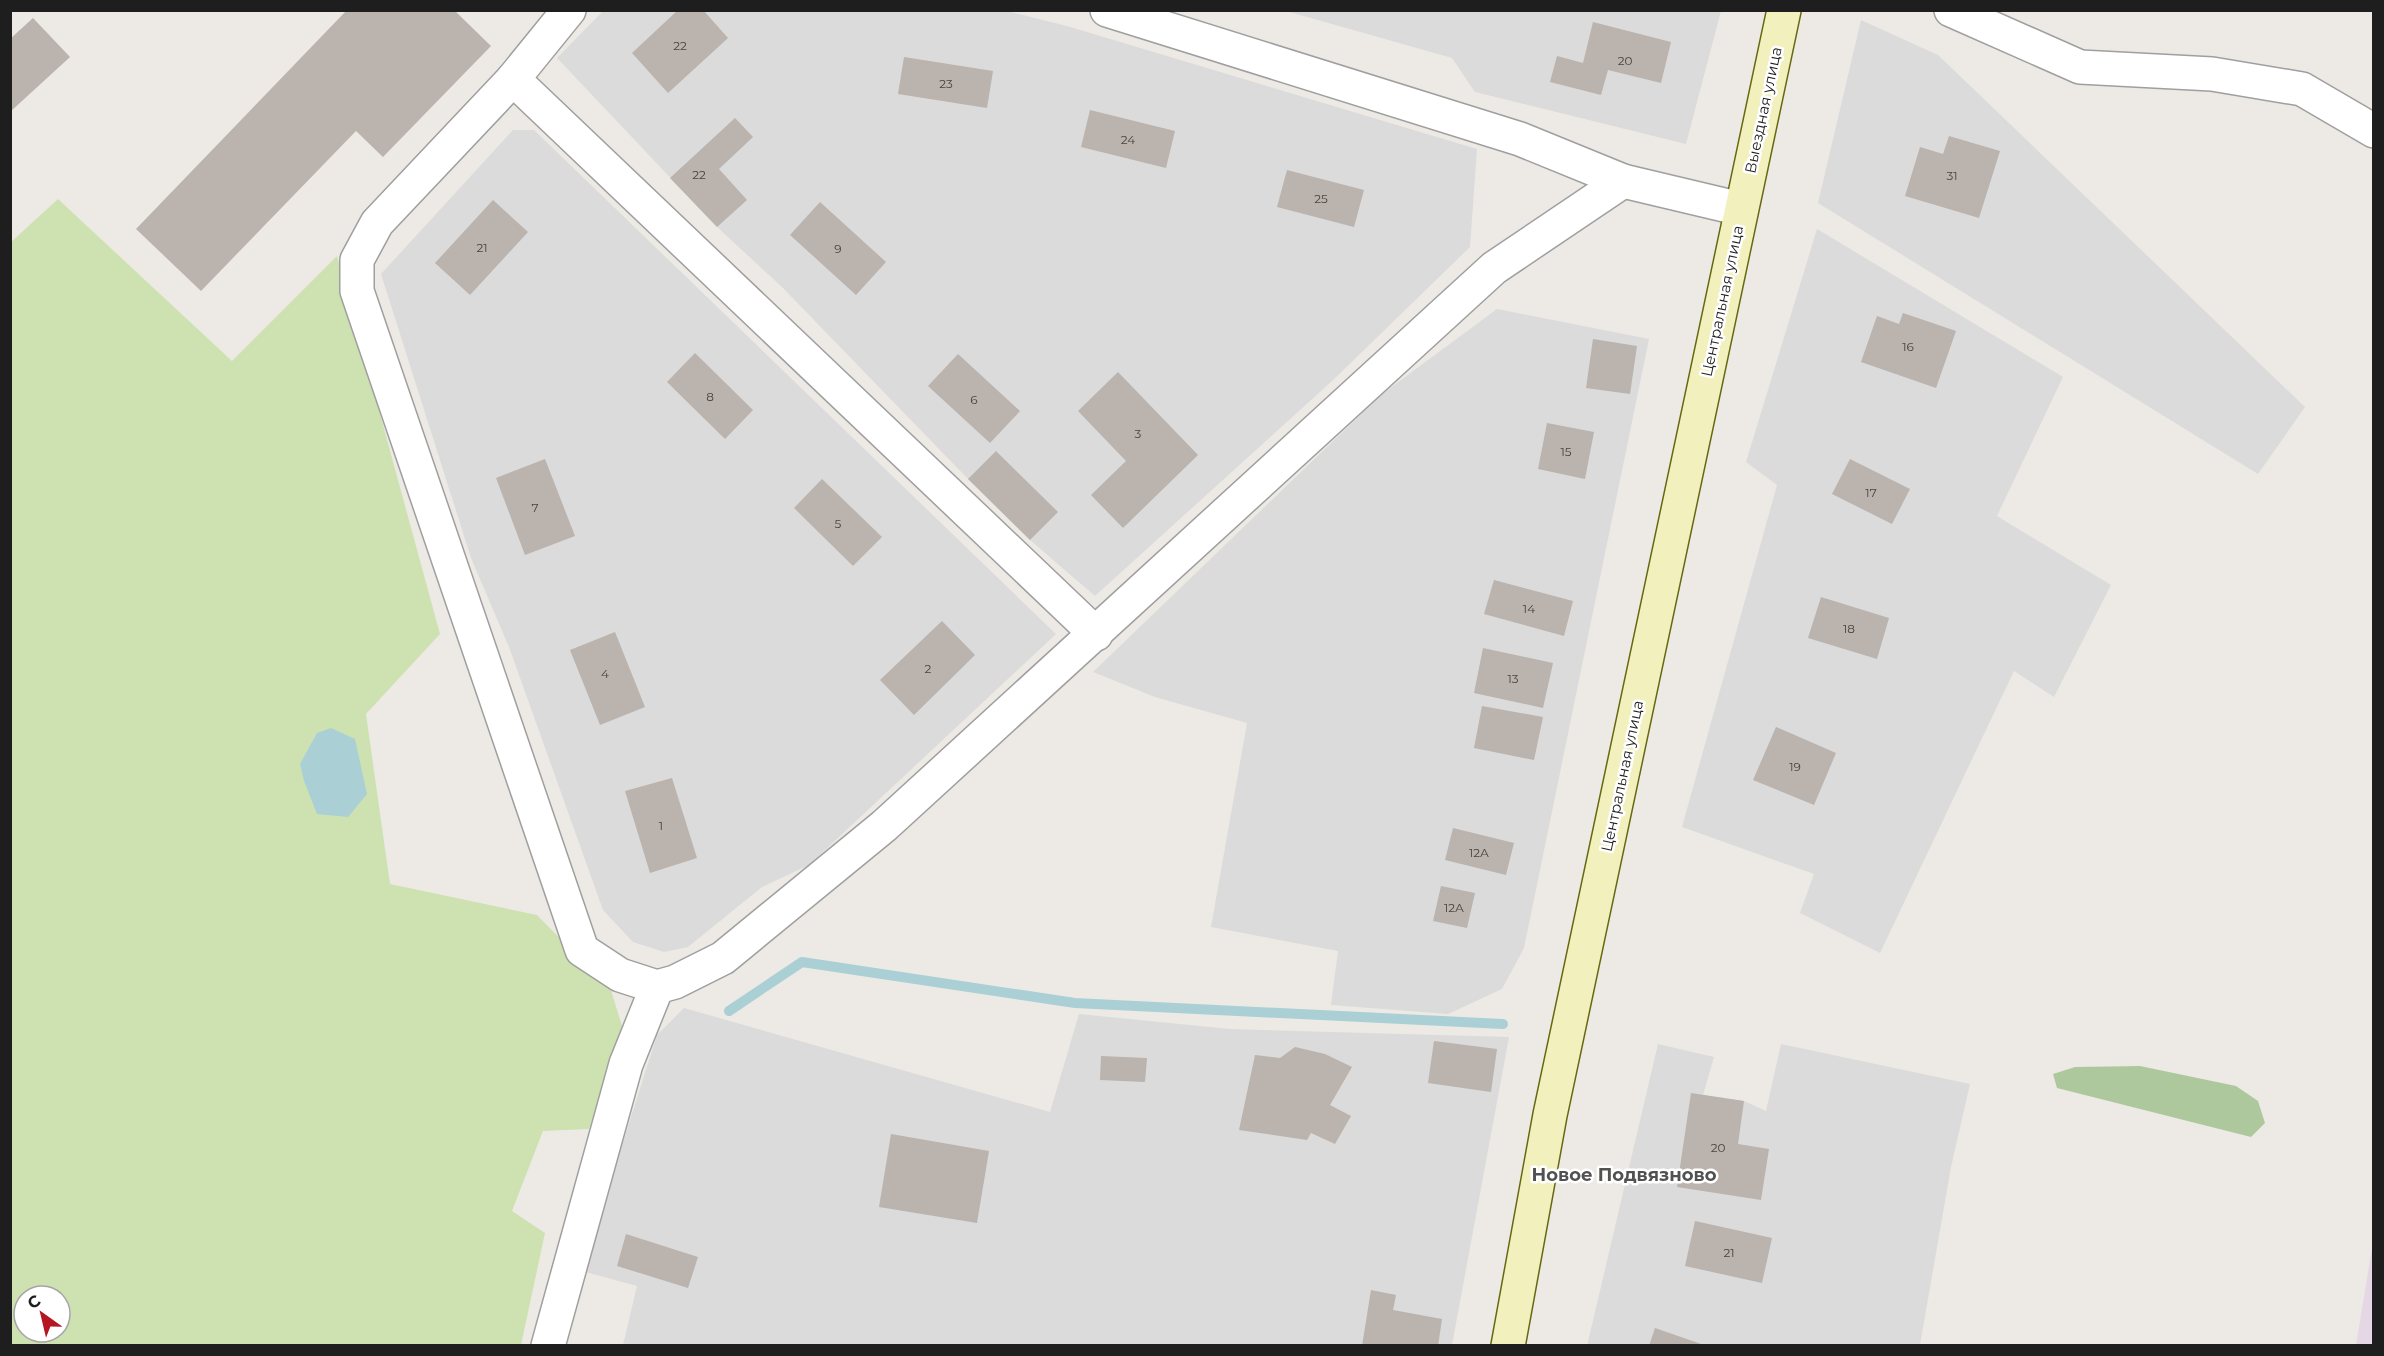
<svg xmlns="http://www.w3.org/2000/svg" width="2384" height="1356" font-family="Montserrat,sans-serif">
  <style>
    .residential { fill: #dbdbdb }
    .industrial { fill: #e6d7e4 }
    .grass { fill: #cde2b0; fill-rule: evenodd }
    .forest { fill: #aec89e }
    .water { fill: #aad0d6 }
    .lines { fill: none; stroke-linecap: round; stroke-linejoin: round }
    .stream { stroke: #aad0d6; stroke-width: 10 }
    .building { fill: #bab3ae }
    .street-casing { stroke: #9f9f9f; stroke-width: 36 }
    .secondary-casing { stroke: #666811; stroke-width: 36 }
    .street { stroke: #fff; stroke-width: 33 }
    .secondary { stroke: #f2f1be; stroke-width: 33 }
    .labels { text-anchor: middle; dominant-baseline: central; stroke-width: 5; stroke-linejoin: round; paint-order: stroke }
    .number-label { font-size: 12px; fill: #454342 }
    .street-label { font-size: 15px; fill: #1e1e1e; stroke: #fff }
    .quarter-label { font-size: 18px; font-weight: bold; fill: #515151; stroke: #fff }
  </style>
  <rect width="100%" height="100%" fill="#edeae5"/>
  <!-- residential -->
  <g class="residential">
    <path d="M603,11H1007L1067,26L1477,149L1470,247L1331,382L1095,596L1030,540L968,479L783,288L717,227L557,58Z"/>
    <path d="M1286,11H1721L1686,144L1475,92L1452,58Z"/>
    <path d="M1861,20L1938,55L2305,407L2258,474L1818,203Z"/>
    <path d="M513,130H534L1056,634L809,865L762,887L688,947L664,952L633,942L603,910L509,647L471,558L381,274Z"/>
    <path d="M1817,229L2063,377L1997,516L2111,585L2054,697L2014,671L1880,953L1800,913L1814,874L1682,827L1777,485L1746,462Z"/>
    <path d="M1497,309L1649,339L1524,948L1502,989L1448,1014L1331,1005L1338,951L1211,927L1247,723L1155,697L1093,672L1382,394Z"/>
    <path d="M684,1008L1050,1112L1079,1014L1230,1029L1509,1037L1452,1345H623L637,1286L582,1271L657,1035Z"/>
    <path d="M1658,1044L1714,1057L1703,1095L1744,1101L1766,1111L1781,1044L1970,1084L1951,1167L1920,1345L1587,1346Z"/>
  </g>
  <!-- industrial -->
  <path class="industrial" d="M2373,1242V1345H2356Z"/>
  <!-- grass -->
  <path class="grass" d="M58,199L232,361L337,256L440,634L366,714L390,884L537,915L611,990L622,1026L589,1129L543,1131L512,1211L545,1233L521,1345L11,1346L10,243ZM24,1296H60V1332H24Z"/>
  <!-- forest -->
  <path class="forest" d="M2140,1066L2236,1086L2258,1101L2265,1123L2251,1137L2057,1088L2053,1074L2075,1067Z"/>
  <!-- water -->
  <path class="water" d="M331,728L355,739L367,794L348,817L317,814L304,781L300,764L317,733Z"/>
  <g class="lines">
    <!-- stream -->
    <path class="stream" d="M729,1011L802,962L1075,1003L1503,1024"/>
  </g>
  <!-- building -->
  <g class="building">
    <path d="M347,10H454L491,46L383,157L356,131L201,291L136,229Z"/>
    <path d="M678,10H703L728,38L668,93L632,53Z"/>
    <path d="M33,18L70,57L10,112V39Z"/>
    <path d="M1593,22L1671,42L1661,83L1608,70L1601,95L1550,82L1557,56L1583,63Z"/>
    <path d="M904,57L993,71L987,108L898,94Z"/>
    <path d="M1090,110L1175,131L1166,168L1081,147Z"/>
    <path d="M735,118L753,137L719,169L747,200L717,227L670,178Z"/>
    <path d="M1949,136L2000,151L1979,218L1905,196L1920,147L1943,154Z"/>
    <path d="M1287,170L1364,190L1354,227L1277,207Z"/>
    <path d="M493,200L528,232L470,295L435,263Z"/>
    <path d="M820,202L886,262L856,295L790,235Z"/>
    <path d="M1903,313L1956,331L1936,388L1861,362L1877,316L1899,324Z"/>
    <path d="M1593,339L1637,346L1630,394L1586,388Z"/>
    <path d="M695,353L753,410L725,439L667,382Z"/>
    <path d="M958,354L1020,411L990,443L928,386Z"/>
    <path d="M1118,372L1198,455L1123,528L1091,495L1126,461L1078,411Z"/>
    <path d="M1547,423L1594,432L1585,479L1538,469Z"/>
    <path d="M996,451L1058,512L1030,540L968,479Z"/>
    <path d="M545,459L575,536L525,555L496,478Z"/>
    <path d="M1850,459L1910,489L1892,524L1832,494Z"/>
    <path d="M822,479L882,537L853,566L794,508Z"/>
    <path d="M1494,580L1573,601L1564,636L1484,614Z"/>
    <path d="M1821,597L1889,618L1877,659L1808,638Z"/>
    <path d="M942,621L975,655L914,715L880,680Z"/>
    <path d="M615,632L645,707L600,725L570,650Z"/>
    <path d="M1483,648L1553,663L1543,708L1474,693Z"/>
    <path d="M1482,706L1543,717L1534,760L1474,748Z"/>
    <path d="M1776,727L1836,753L1814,805L1753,780Z"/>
    <path d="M672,778L697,858L650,873L625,791Z"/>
    <path d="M1453,828L1514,843L1506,875L1445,860Z"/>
    <path d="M1441,886L1475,893L1467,928L1433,921Z"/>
    <path d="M1434,1041L1497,1049L1491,1092L1428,1083Z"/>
    <path d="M1295,1047L1325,1054L1352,1067L1330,1105L1351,1116L1335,1144L1311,1133L1307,1140L1239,1130L1255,1055L1280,1058Z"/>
    <path d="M1101,1056L1147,1058L1145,1082L1100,1080Z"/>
    <path d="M1691,1093L1744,1101L1738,1144L1769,1149L1761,1200L1677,1187Z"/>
    <path d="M891,1134L989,1151L977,1223L879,1207Z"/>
    <path d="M1695,1221L1772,1238L1762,1283L1685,1266Z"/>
    <path d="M626,1234L698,1257L688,1288L617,1266Z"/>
    <path d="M1371,1290L1396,1295L1393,1310L1442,1319L1438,1346H1362Z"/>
    <path d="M1655,1328L1704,1345V1346H1649Z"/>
  </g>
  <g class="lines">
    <defs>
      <g id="street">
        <path d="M569,10L513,79L377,223L357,260V291L582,950L620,975L657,987L675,982L723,958L884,826L1494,268L1623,181"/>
        <path d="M1107,10L1520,139L1623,181L1741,209"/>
        <path d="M1951,10L2080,67L2212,74L2302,89L2374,131"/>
        <path d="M513,79L1096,634"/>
        <path d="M548,1346L626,1064L657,987"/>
      </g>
      <path id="secondary" d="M1508,1346L1550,1115L1784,10"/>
    </defs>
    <!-- street casing -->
    <use href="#street" class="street-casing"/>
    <!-- secondary casing -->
    <use href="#secondary" class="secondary-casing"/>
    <!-- street -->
    <use href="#street" class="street"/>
    <!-- secondary -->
    <use href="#secondary" class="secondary"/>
  </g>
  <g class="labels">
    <!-- number labels -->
    <g class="number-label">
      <text x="680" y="45">22</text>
      <text x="1625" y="60">20</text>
      <text x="946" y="83">23</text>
      <text x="1128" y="139">24</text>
      <text x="699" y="174">22</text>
      <text x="1952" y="175">31</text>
      <text x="1321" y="198">25</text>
      <text x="482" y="247">21</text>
      <text x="838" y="248">9</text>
      <text x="1908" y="346">16</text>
      <text x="710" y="396">8</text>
      <text x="974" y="399">6</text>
      <text x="1138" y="433">3</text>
      <text x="1566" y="451">15</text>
      <text x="1871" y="492">17</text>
      <text x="535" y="507">7</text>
      <text x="838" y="523">5</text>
      <text x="1529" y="608">14</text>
      <text x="1849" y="628">18</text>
      <text x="928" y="668">2</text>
      <text x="605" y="673">4</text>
      <text x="1513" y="678">13</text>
      <text x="1795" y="766">19</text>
      <text x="661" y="825">1</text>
      <text x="1479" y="852">12А</text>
      <text x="1454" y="907">12А</text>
      <text x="1718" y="1147">20</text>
      <text x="1729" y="1252">21</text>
    </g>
    <!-- street labels -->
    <g class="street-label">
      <text transform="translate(1763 110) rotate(-78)">Выездная улица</text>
      <text transform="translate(1722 301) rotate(-78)">Центральная улица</text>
      <text transform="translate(1622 776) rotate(-78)">Центральная улица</text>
    </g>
    <!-- quarter labels -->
    <g class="quarter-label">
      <text x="1624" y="1175">Новое Подвязново</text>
    </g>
  </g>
  <!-- border -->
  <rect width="2384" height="1356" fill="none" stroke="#1e1e1e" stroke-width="24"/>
  <!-- north arrow -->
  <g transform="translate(42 1314) rotate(326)"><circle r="28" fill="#ffffff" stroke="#a5a5a5" stroke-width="1.5"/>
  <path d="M0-4.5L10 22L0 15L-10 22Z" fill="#b51622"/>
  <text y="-9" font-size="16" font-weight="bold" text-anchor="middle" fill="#1e1e1e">С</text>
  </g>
</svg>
